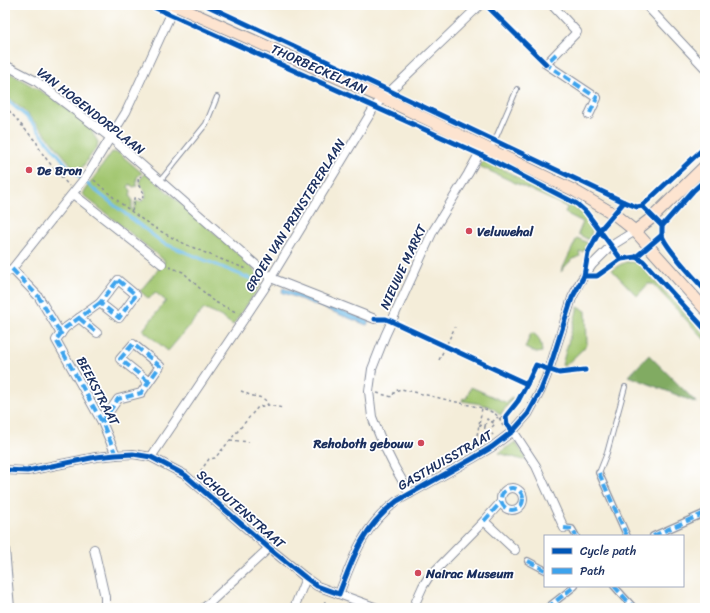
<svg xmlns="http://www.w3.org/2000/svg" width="710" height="613" font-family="Sriracha,sans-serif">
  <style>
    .green { fill: #a2c66f; stroke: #5e7a66 }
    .forest { fill: #81ab62; stroke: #4e6d60 }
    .water { fill: #72c0ec; stroke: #4678a5 }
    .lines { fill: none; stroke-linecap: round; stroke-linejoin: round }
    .stream { stroke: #72c0ec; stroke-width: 3 }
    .service-casing { stroke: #888e9c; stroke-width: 6 }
    .pedestrian-casing { stroke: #888e9c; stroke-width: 8 }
    .minor-casing { stroke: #888e9c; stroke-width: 10 }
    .secondary-casing { stroke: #888e9c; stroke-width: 13 }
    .path { stroke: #888e9c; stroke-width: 1.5; stroke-dasharray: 3 3; stroke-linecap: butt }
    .service { stroke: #fff; stroke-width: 4 }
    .pedestrian { stroke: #fff; stroke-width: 5.5 }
    .minor { stroke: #fff; stroke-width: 8 }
    .secondary { stroke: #fde4d0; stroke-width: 11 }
    .quiet { stroke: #3da3ed; stroke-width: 4; stroke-dasharray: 8 4; stroke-linecap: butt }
    .cycleway-casing { stroke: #fff; stroke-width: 8 }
    .cycleway { stroke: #0057b8; stroke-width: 5 }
    .poi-dot { fill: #d1495b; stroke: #fff; stroke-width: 1.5 }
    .labels { text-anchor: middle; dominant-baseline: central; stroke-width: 3.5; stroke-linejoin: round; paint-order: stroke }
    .street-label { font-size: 13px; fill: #1b2f5e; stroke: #fff }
    .poi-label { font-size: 13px; font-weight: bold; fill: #1b2f5e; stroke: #fff; text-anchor: start }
  </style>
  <rect width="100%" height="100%" fill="#fff"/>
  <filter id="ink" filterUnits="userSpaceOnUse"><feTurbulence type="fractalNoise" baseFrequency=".025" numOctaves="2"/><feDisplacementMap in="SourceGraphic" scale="8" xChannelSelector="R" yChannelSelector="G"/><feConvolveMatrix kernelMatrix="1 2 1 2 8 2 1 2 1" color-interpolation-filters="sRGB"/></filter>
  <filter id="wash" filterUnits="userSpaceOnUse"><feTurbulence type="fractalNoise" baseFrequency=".012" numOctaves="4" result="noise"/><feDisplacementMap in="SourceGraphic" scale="16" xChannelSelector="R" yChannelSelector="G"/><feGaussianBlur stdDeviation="0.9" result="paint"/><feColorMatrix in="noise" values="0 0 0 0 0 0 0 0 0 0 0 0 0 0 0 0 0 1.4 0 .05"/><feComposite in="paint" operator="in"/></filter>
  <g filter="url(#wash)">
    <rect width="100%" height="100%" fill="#f4edd9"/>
    <!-- green -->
    <g class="green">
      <path d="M5,70L54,99L94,130L92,132L98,142L97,147L78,173L43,131L22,109L5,95Z"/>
      <path d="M112,152L119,153L142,173L137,177V186L133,187L130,184L128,187L131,190L130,197L132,199V207L131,209L133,210L135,207V202L142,201L146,197L145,190L141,186L140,179L146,173L250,264C255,271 260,277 260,286L233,325L220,316L204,309L168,351L143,330L166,301L155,292L149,299L140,291L165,261L82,194Z"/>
      <path d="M484,161L507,171L531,186L575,207L586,218L593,229L589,240L578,234L583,222L565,213L567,207L479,166L482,162Z"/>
      <path d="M577,238L588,243L584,251L579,252L580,256C571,259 566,265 561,272Z"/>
      <path d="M626,262H634L639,264L705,335V340L653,284H648L637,296L612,270L618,266Z"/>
      <path d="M578,307L586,311L587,345L565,366L562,365Z"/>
      <path d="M531,333C540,335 541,344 542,352L537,353L525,348Z"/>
      <path d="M471,387L507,403L511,397L513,398L500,415C493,404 474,403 462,401L463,398L466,399Z"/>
      <path d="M515,442L527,459L523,460L499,453Z"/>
    </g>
    <!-- forest -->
    <path class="forest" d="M649,355L697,403L629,376Z"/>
    <!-- water -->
    <path class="water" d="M283,288L369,321L367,325L282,292Z"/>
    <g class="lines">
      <!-- stream -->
      <path class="stream" d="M5,98L28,118L71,170L96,191L163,243L251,279"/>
    </g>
  </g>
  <g filter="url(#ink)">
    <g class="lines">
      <defs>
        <g id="service">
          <path d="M491,149L517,89"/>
          <path d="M160,181L206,124L217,97"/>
          <path d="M599,473L607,453L625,387"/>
        </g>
        <g id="pedestrian">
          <path d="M599,473L627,536"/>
          <path d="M564,528L572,529L576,536"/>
          <path d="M653,536L705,513"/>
          <path d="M528,561L545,570"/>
          <path d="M614,586L634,608"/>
          <path d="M547,608L575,586"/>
        </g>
        <g id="minor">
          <path d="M552,5L577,32L546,64L597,98L589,115"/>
          <path d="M646,5L705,68"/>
          <path d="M5,65L36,81L111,138L271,278L375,319"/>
          <path d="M73,194L162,264"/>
          <path d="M12,269L38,296L61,334"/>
          <path d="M5,273L12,269L88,174L126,112L175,5"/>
          <path d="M118,280L136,295L119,318L100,303Z"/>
          <path d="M100,303L65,328L56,340L102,422L116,455"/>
          <path d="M79,318L97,333"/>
          <path d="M102,422L118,399L141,393L160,366L133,344L120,359L149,382"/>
          <path d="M513,431L536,466L564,528"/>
          <path d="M151,457L264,289L375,106L383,98L480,5"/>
          <path d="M5,470L27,471L96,457L116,455L133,454L151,457L185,475L269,548L306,578L317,586L377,608"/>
          <circle cx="512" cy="499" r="11"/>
          <path d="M410,494L395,468L383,444L372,417L369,391L372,369L385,336L433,231L468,174L483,147"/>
          <path d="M484,521L501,502"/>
          <path d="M5,549L10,608"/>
          <path d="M94,549L105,597V608"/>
          <path d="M339,594C354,555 363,527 397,501L472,459L492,447L513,431L528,414L541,390L549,370L572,298L580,282L592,265L611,246L635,231"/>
          <path d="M204,608L269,548"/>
          <path d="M294,608L306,578"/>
          <path d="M413,608L423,586L428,578L484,521L515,550"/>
        </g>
        <g id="secondary">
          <path d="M174,5L383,98L573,190L614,214L635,231L705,309"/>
          <path d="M635,231L653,217L705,166"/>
        </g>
      </defs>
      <!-- service casing -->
      <use href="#service" class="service-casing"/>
      <!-- pedestrian casing -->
      <use href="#pedestrian" class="pedestrian-casing"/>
      <!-- minor casing -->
      <use href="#minor" class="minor-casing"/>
      <!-- secondary casing -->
      <use href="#secondary" class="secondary-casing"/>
      <!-- path -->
      <g class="path">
        <path d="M5,106L37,143C40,154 61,176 69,186"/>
        <path d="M94,180C120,204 149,227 181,242C202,252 225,261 247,269"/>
        <path d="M131,211L134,207V198L142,200L144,193L139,186L138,179L141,176"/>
        <path d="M169,267L183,272L213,301L238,313"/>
        <path d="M439,360L455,327"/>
        <path d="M241,391C244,392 247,394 250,395C258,398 265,396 268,405L283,408"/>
        <path d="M377,393L392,397L395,391L401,389L482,408C495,413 499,414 503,427"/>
        <path d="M500,418L506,416"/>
        <path d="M492,422L498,417"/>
        <path d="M479,425L485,426L487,419L495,424L489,430L493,435"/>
        <path d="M485,426L484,434L489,430"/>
        <path d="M230,440L249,442"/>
        <path d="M475,447L482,408"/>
        <path d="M197,476L209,459L215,458L258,407L268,405"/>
        <path d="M324,604L326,599"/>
        <path d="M340,604L338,607L341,608"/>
      </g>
      <!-- service -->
      <use href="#service" class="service"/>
      <!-- pedestrian -->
      <use href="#pedestrian" class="pedestrian"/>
      <!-- minor -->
      <use href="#minor" class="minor"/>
      <!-- secondary -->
      <use href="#secondary" class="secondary"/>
      <!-- quiet -->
      <g class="quiet">
        <path d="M556,54L546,64L597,98L589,115"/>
        <path d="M12,269L38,296L61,334"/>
        <path d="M118,280L136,295L119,318L100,303Z"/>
        <path d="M100,303L65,328L56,340L102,422L116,455"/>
        <path d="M79,318L97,333"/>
        <path d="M102,422L118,399L141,393L160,366L133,344L120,359L149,382"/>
        <path d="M599,473L627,536"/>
        <circle cx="512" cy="499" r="11"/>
        <path d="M484,521L501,502"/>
        <path d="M564,528L572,529L576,536"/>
        <path d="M653,536L705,513"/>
        <path d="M528,561L545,570"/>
        <path d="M614,586L634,608"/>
        <path d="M547,608L575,586"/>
      </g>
      <defs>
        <g id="cycleway">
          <path d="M149,5L479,154L577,204L586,212L621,259"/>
          <path d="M206,5L390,91L624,202"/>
          <path d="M486,5L546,64"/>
          <path d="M642,206L662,226C662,229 662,233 662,235C664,246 697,281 705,290"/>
          <path d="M642,206L705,147"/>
          <path d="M662,226L693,191L705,180"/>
          <path d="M636,257L643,261L705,329"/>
          <path d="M584,276H597L621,259L636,257L662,235"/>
          <path d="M375,319H386L391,321L527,384"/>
          <path d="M513,431L507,424L506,416L518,401L527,384L536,365L559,373L585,370"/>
          <path d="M5,470L27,471L96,457L116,455L133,454L151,457L185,475L269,548L306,578L317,586L339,594C354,555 363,527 397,501L472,459L492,447L513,431L528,414L541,390L549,370L572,298L584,276L588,253L600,230L624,202L637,207L642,206"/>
        </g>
      </defs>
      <!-- cycleway casing -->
      <use href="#cycleway" class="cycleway-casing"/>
      <!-- cycleway -->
      <use href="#cycleway" class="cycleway"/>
    </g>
  </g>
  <!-- markers -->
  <g class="poi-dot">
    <circle cx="29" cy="170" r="4"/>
    <circle cx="469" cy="231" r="4"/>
    <circle cx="421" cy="443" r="4"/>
    <circle cx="418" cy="573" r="4"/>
  </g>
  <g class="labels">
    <!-- street labels -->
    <g class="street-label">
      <text transform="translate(319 69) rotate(24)">THORBECKELAAN</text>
      <text transform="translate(91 111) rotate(38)">VAN HOGENDORPLAAN</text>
      <text transform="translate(295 215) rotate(-58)">GROEN VAN PRINSTERERLAAN</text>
      <text transform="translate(403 267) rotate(-65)">NIEUWE MARKT</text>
      <text transform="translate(98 391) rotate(62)">BEEKSTRAAT</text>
      <text transform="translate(445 460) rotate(-30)">GASTHUISSTRAAT</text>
      <text transform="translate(241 509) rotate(41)">SCHOUTENSTRAAT</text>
    </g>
    <!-- poi labels -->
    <g class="poi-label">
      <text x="37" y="170">De Bron</text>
      <text x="477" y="231">Veluwehal</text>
      <text x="413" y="443" text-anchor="end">Rehoboth gebouw</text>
      <text x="426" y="573">Nairac Museum</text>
    </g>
  </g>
  <!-- margin -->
  <rect width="710" height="613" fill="none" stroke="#fff" stroke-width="20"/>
  <!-- legend -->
  <rect x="544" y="535" width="140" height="52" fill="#ffffff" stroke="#a4acbf"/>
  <rect x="552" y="548" width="20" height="6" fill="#0057b8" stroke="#a4acbf"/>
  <text x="580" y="555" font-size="12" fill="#1b2f5e">Cycle path</text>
  <rect x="552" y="568" width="20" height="6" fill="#3da3ed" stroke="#a4acbf"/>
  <text x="580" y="575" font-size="12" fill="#1b2f5e">Path</text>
</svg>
